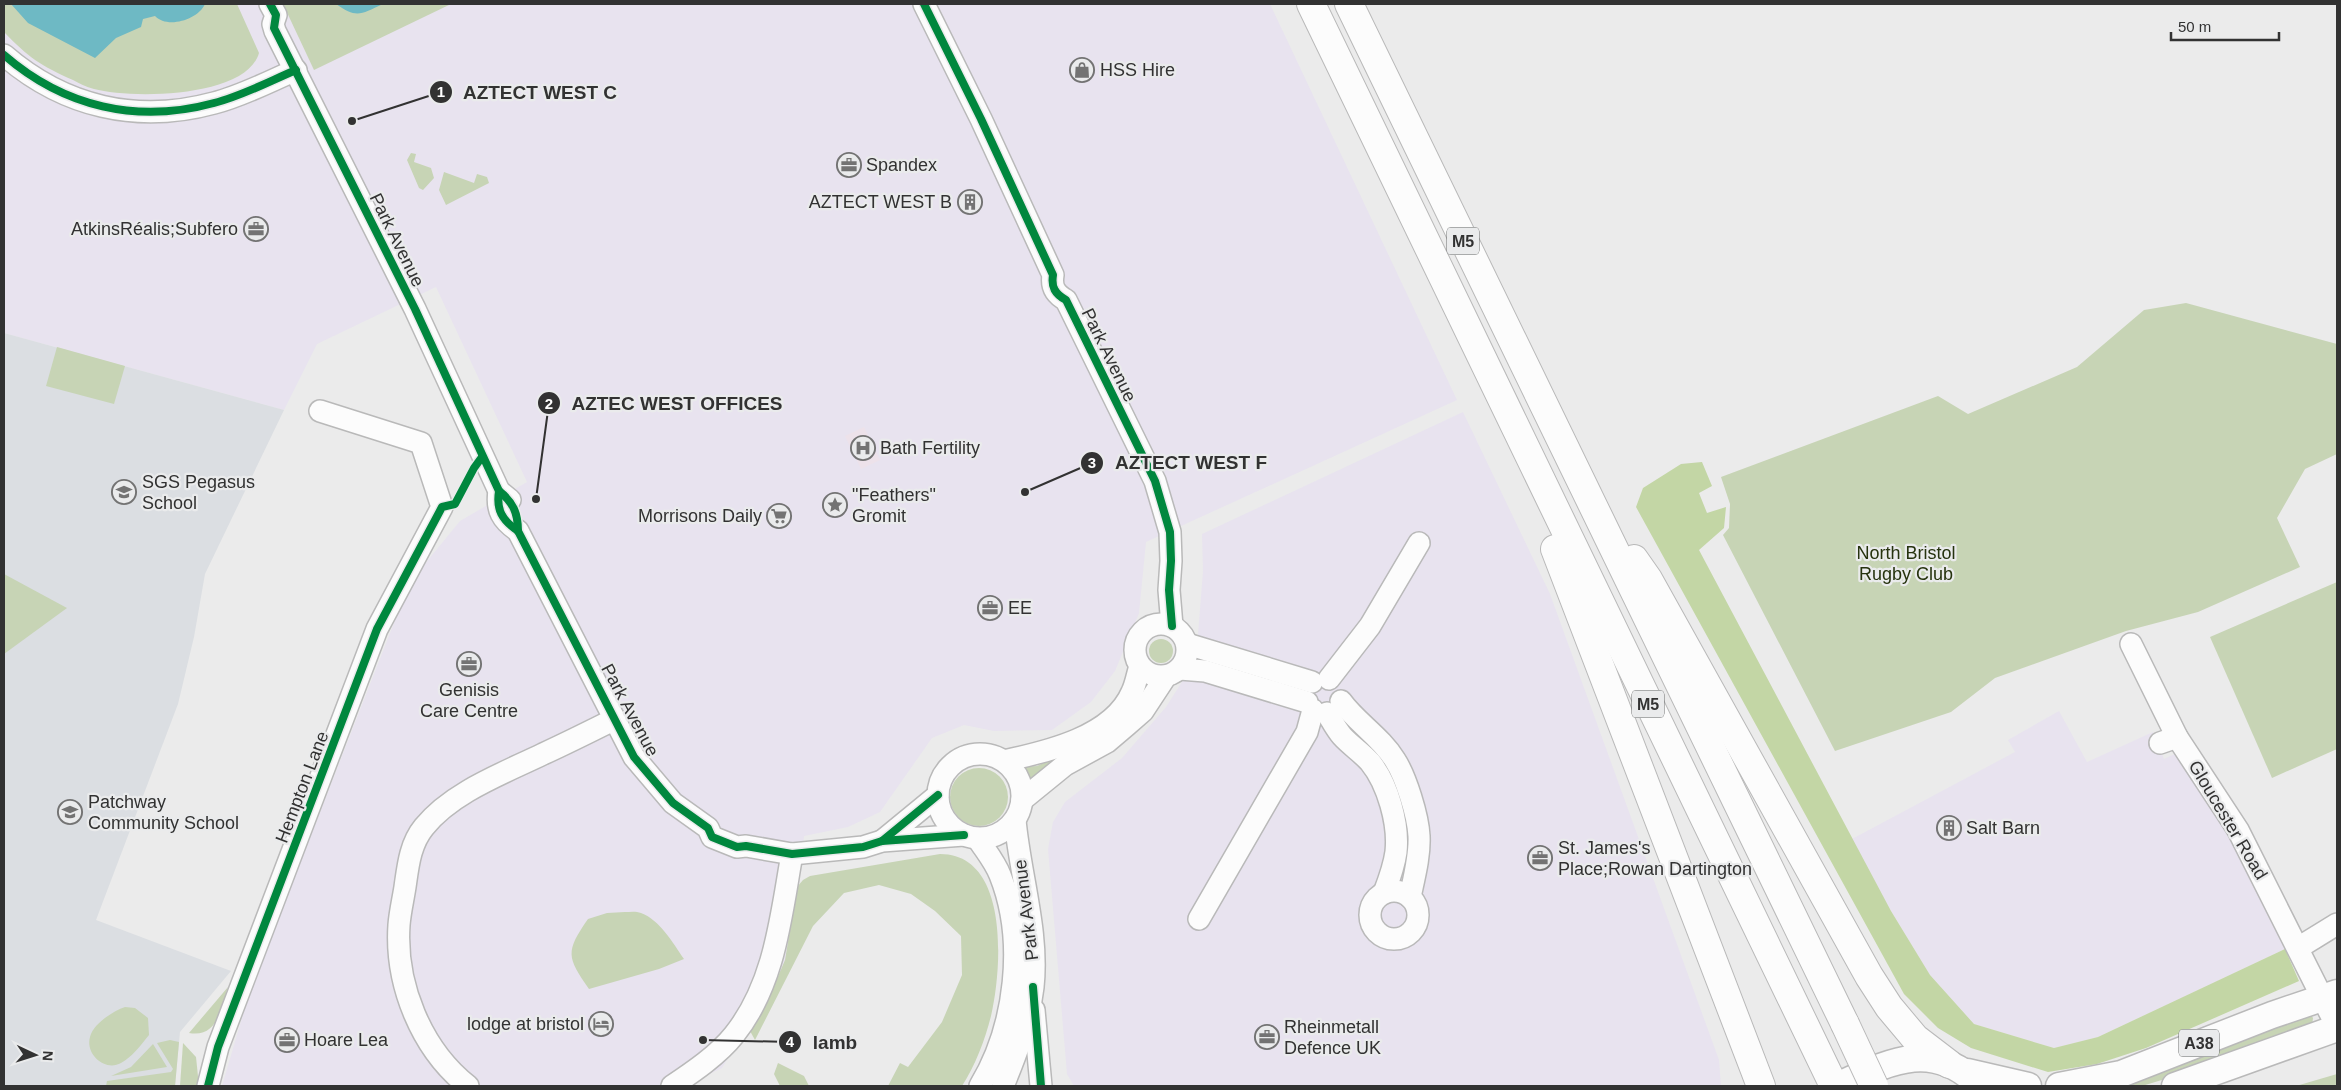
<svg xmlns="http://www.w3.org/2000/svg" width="2341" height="1090" font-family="Arial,sans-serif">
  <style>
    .commercial { fill: #e8e3ef }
    .built { fill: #dbdee2 }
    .medical { fill: #ede2ea }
    .green { fill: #c7d4b5 }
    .forest { fill: #c3d6a5 }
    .water { fill: #6eb9c4 }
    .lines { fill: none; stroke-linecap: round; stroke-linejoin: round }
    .minor-casing { stroke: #b9b9b9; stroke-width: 24 }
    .major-casing { stroke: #b9b9b9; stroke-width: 29 }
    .highway-casing { stroke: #b9b9b9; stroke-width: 30 }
    .minor { stroke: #fcfcfc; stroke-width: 21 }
    .major { stroke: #fcfcfc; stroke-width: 26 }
    .highway { stroke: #fcfcfc; stroke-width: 28 }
    .highway-bridge-casing { stroke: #b9b9b9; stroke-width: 30; stroke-linecap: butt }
    .highway-bridge { stroke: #fcfcfc; stroke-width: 28 }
    .cycleway-casing { stroke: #eaebec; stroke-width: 11 }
    .cycleway { stroke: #00873e; stroke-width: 8 }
    .labels { text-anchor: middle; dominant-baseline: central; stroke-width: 4.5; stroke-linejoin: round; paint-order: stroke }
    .shield { fill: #eaebec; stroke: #696a6a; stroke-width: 1 }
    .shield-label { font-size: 16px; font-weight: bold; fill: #323232 }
    .poi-label { font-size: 18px; fill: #323232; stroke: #eaebec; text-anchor: start }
    .street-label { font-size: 18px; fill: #323232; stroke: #eaebec }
    .park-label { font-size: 18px; fill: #26330e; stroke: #eaebec }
    .leader { fill: none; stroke: #323232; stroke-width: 2 }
    .callout-dot { fill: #323232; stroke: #eaebec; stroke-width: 2 }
    .mark-label { font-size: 15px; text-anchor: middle; font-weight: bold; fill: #fff }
    .callout-label { font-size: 19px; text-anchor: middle; font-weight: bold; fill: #323232; stroke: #eaebec; stroke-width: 4.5; stroke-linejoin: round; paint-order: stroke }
  </style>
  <rect width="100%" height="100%" fill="#ebebeb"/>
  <!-- commercial -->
  <g class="commercial">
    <path d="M4,4H1270L1457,400L1146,542L1139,613L1115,671L1091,702L1052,730L994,731L964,725L932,738L880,812L848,827L804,836L787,960L722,1068L685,1086H222L249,994L410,582L460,521L527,482L436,287L317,344L284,410L4,333Z"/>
    <path d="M1463,412L1550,594L1719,1060L1721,1086H1074L1067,1074L1048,849L1053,822L1065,802L1122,758L1166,707L1196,660L1203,571L1202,534Z"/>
    <path d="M2059,711L2087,762L2153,732L2164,759L2181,751L2243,860L2285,949L2098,1037L2054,1048L1974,1024L1930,975L1891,911L1852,839L2015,752L2008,740Z"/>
  </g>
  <!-- built -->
  <path class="built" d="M4,333L284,410L205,574L194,637L178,704L96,920L231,971L180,1032L175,1086H4Z"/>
  <!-- medical -->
  <path class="medical" d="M864,427L880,460L861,469L845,436Z"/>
  <!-- green -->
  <g class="green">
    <path d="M4,4H237L259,53C246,98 131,99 94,89C86,87 79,83 73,80C41,66 28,57 4,32Z"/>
    <path d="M283,4H451L314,70Z"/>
    <path d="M411,153L416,154L414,162L431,168L434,178L423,190L419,188L407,160Z"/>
    <path d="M444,172L474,183L477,174L487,177L489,183L446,205L439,190Z"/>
    <path d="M2186,303L2337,344V454L2305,469L2277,518L2300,567L2198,612L2126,631L1995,678L1951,712L1835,751L1723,535L1729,528L1730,504L1721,477L1938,396L1968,414L2077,367L2144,310Z"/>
    <path d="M57,347L125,366L114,404L46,386Z"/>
    <path d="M4,574L67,608L4,654Z"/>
    <path d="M2337,582V749L2272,778L2210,637Z"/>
    <circle cx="1161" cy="651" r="12"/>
    <path d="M1054,758L1055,762L1026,782L1019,767L1037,766Z"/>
    <circle cx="979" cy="797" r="29"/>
    <path d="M940,854C1010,854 1002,969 991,1016C985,1040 975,1066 962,1086H888L900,1063L908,1067L942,1022L962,975L961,936L935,911L911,894L879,885L844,893L813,926L755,1040L750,1031L768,1000L785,960L797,887L803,880L810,876Z"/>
    <path d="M625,912C630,912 636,911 641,913C660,920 673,943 684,959L659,969L589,989C567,957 565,952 588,919L607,913Z"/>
    <path d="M228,987C221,1008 218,1038 189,1033Z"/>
    <path d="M125,1007L135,1008L148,1018L149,1035C141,1045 132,1057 121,1063C105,1072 85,1054 90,1037C93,1024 113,1011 125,1007Z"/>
    <path d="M2310,1013L2313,1018L2312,1026L2211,1065L2142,1086H2106Z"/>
    <path d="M170,1040L179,1042L175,1086H106L107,1081L171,1072L173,1069L157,1043Z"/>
    <path d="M183,1043L196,1057L199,1086H180Z"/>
    <path d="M153,1044L167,1067L111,1076L131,1067Z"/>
    <path d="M778,1063L804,1076L809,1086H780L774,1074Z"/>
    <path d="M2337,1074V1086H2296Z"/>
  </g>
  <!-- forest -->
  <path class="forest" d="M1702,462L1712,486L1699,493L1707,513L1726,507L1724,528L1699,550L1891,911L1930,975L1974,1024L2054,1048L2098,1037L2285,949L2299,981L2146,1048L2097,1064L2048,1072L1971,1048L1938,1028L1904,994L1636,507L1643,488L1681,464Z"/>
  <!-- water -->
  <g class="water">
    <path d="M11,4H205C198,20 167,29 155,16L143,19L141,27L116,38L95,58L28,23Z"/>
    <path d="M336,4H383C361,14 357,19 336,4Z"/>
  </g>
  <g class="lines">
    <defs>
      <g id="minor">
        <path d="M270,4L276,15L273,24L275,31L415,309L499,491L510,500"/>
        <path d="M924,4L981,119L1053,275C1051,287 1055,294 1066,300L1155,481L1170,532L1171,561L1169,590L1172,626"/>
        <path d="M4,55C64,107 137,124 214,103C242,96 270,81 296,70"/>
        <path d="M499,491C496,510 502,520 518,531L634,757L673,803L708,828L712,837L737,847L746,846L792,854L863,847L882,841L964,835"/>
        <circle cx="1161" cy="650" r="26"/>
        <path d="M1187,644L1312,682"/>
        <path d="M2131,644L2177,737L2238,830L2337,1027"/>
        <path d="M1180,669L1205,671L1307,702"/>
        <path d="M1329,679L1370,626L1419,543"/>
        <path d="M1341,701C1356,722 1381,737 1395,760C1406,777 1418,816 1419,836C1420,856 1414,878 1410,897"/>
        <path d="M1327,713C1332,721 1336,729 1342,736C1350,745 1361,752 1370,762C1388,784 1399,824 1396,852C1394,867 1389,880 1384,893"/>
        <path d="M2160,743L2177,737"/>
        <circle cx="980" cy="796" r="42"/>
        <path d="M1004,761C1046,752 1113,737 1132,692C1136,684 1137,675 1140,666"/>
        <path d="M1022,800L1065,765L1107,742L1127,725L1143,711L1166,676"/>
        <path d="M978,839C985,850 995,862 1000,875C1026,940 1016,1026 980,1086"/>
        <path d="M882,841L938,795"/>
        <circle cx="1394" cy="915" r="24"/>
        <path d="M1199,919L1307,732L1313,710"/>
        <path d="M2298,948L2337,924"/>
        <path d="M1034,1010L1041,1086"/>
        <path d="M208,1086L218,1047L377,629L442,507L421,443L320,411"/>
        <path d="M468,1086C421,1049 395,984 399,925C400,912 403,900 405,887C408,866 410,844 424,827C452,792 504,773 543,754C567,743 591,731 615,719"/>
        <path d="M672,1086C693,1072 718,1055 734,1035C775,984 781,916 792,854"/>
        <path d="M1003,1086C1016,1055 1029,1021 1033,987C1039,932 1020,875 1015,820"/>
      </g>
      <g id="major">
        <path d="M1967,1072L2028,1086"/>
        <path d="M1837,1086C1889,1062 1932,1038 1980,1086"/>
        <path d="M2059,1086L2121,1074L2272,1015L2337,993"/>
        <path d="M2175,1086L2337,1028"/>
      </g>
      <g id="highway">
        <path d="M1311,4L1834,1086"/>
        <path d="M1349,4L1845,1024"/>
        <path d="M1555,549L1761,1086"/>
        <path d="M1634,559L1648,579L1869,976L1889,1007L1915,1038L1949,1064"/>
      </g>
    </defs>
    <!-- minor casing -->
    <use href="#minor" class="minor-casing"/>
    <!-- major casing -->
    <use href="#major" class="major-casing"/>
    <!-- highway casing -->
    <use href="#highway" class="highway-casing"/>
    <!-- minor -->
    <use href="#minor" class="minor"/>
    <!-- major -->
    <use href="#major" class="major"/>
    <!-- highway -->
    <use href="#highway" class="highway"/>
    <defs>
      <path id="highway-bridge" d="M1845,1024L1874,1086"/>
    </defs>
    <!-- highway-bridge casing -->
    <use href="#highway-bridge" class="highway-bridge-casing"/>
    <!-- highway-bridge -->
    <use href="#highway-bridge" class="highway-bridge"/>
    <defs>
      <g id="cycleway">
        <path d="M270,4L276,15L274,28L415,309L499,491C513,502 518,513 518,531"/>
        <path d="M924,4L981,119L1053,275C1051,287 1055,294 1066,300L1155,481L1170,532L1171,561L1169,590L1172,626"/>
        <path d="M4,55C64,107 137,124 214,103C242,96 270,81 296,70"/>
        <path d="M499,491C496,510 502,520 518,531L634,757L673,803L708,828L712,837L737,847L746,846L792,854L863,847L882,841L964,835"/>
        <path d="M882,841L938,795"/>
        <path d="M1033,987L1041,1086"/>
        <path d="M208,1086L218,1047L377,629L442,507L455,504L474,468L482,457"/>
      </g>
    </defs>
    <!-- cycleway casing -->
    <use href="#cycleway" class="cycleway-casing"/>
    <!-- cycleway -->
    <use href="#cycleway" class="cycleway"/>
  </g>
  <!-- icons -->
  <defs>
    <symbol id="shop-ring" viewBox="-11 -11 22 22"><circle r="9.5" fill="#eaebec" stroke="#737373" stroke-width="1.5"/><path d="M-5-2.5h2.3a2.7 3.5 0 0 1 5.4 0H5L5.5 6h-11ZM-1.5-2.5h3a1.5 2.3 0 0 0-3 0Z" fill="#737373"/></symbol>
    <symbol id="office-ring" viewBox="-11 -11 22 22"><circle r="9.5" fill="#eaebec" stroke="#737373" stroke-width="1.5"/><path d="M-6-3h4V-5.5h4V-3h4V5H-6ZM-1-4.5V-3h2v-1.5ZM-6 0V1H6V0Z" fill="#737373"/></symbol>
    <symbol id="building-ring" viewBox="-11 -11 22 22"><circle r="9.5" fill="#eaebec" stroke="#737373" stroke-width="1.5"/><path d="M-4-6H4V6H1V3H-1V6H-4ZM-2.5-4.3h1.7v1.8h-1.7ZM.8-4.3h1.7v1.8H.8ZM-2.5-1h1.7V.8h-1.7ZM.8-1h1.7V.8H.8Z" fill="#737373"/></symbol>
    <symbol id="hospital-ring" viewBox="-11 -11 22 22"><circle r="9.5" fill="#eaebec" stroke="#737373" stroke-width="1.5"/><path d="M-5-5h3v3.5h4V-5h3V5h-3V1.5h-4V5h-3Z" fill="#737373"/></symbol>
    <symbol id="school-ring" viewBox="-11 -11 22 22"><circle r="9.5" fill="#eaebec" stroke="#737373" stroke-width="1.5"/><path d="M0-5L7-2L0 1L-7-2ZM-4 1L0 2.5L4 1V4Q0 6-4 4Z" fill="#737373"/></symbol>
    <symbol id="sight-ring" viewBox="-11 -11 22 22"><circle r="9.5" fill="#eaebec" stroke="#737373" stroke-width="1.5"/><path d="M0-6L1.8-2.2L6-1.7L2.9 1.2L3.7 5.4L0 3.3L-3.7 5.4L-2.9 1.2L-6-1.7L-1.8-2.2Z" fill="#737373"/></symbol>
    <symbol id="supermarket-ring" viewBox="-11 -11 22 22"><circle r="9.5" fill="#eaebec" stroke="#737373" stroke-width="1.5"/><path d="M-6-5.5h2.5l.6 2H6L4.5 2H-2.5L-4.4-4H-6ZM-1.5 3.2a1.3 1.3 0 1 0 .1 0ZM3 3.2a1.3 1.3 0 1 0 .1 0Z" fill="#737373"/></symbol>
    <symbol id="hotel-ring" viewBox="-11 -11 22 22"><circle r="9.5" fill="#eaebec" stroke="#737373" stroke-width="1.5"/><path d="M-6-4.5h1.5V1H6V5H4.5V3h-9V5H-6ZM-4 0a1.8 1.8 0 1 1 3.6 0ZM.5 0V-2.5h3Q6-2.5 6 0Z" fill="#737373"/></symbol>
  </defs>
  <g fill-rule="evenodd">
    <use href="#shop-ring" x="1068" y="56" width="28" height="28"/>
    <use href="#office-ring" x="835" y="151" width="28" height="28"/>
    <use href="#building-ring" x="956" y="188" width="28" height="28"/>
    <use href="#office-ring" x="242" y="215" width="28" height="28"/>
    <use href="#hospital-ring" x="849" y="434" width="28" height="28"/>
    <use href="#school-ring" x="110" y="478" width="28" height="28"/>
    <use href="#sight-ring" x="821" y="491" width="28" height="28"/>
    <use href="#supermarket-ring" x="765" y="502" width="28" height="28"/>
    <use href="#office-ring" x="976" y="594" width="28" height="28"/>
    <use href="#office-ring" x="455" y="650" width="28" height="28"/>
    <use href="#school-ring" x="56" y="798" width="28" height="28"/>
    <use href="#building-ring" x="1935" y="814" width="28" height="28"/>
    <use href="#office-ring" x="1526" y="844" width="28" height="28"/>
    <use href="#hotel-ring" x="587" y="1010" width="28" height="28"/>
    <use href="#office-ring" x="1253" y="1023" width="28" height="28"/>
    <use href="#office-ring" x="273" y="1026" width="28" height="28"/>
  </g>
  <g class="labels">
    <!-- shield labels -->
    <g class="shield">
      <rect x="1447" y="227.5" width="32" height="27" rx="4"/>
      <rect x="1632" y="690.5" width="32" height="27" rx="4"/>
      <rect x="2179" y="1029.5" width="40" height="27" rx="4"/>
    </g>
    <g class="shield-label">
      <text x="1463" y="241">M5</text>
      <text x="1648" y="704">M5</text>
      <text x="2199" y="1043">A38</text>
    </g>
    <!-- poi labels -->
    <g class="poi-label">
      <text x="1100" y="70">HSS Hire</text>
      <text x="866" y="165">Spandex</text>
      <text x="952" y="202" text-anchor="end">AZTECT WEST B</text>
      <text x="238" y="229" text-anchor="end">AtkinsRéalis;Subfero</text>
      <text x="880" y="448">Bath Fertility</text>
      <text x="142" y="482">SGS Pegasus<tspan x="142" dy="21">School</tspan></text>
      <text x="852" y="495">"Feathers"<tspan x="852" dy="21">Gromit</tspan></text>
      <text x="762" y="516" text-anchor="end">Morrisons Daily</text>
      <text x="1008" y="608">EE</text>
      <text x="469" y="690" text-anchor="middle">Genisis<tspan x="469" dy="21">Care Centre</tspan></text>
      <text x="88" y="802">Patchway<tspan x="88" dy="21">Community School</tspan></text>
      <text x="1966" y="828">Salt Barn</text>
      <text x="1558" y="848">St. James's<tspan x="1558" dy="21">Place;Rowan Dartington</tspan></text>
      <text x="584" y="1024" text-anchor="end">lodge at bristol</text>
      <text x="1284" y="1027">Rheinmetall<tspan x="1284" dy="21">Defence UK</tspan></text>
      <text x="304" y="1040">Hoare Lea</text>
    </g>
    <!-- street labels -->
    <g class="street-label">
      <text transform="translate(397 240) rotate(64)">Park Avenue</text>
      <text transform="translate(1109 355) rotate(64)">Park Avenue</text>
      <text transform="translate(630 710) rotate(62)">Park Avenue</text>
      <text transform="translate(302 787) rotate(-69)">Hempton Lane</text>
      <text transform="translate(2228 820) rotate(59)">Gloucester Road</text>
      <text transform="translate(1026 910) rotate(-97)">Park Avenue</text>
    </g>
    <!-- park labels -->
    <g class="park-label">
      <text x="1906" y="553">North Bristol<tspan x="1906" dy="21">Rugby Club</tspan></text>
    </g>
  </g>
  <!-- callouts -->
  <path class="leader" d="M352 121L441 92M536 499L549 403M1025 492L1092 463M703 1040L790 1042"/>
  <g class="callout-dot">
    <circle cx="352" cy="121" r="5"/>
    <circle cx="536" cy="499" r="5"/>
    <circle cx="1025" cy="492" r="5"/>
    <circle cx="703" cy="1040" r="5"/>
    <circle cx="441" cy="92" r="12"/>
    <circle cx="549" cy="403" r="12"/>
    <circle cx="1092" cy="463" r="12"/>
    <circle cx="790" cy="1042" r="12"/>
  </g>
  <g class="mark-label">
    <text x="441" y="97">1</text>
    <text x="549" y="409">2</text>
    <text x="1092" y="468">3</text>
    <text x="790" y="1047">4</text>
  </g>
  <g class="callout-label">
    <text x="540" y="99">AZTECT WEST C</text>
    <text x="677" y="410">AZTEC WEST OFFICES</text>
    <text x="1191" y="469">AZTECT WEST F</text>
    <text x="835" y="1049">lamb</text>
  </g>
  <!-- border -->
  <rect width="2341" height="1090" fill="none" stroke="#323232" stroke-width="10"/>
  <!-- north arrow -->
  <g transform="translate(35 1055) rotate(94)" stroke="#eaebec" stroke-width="4" paint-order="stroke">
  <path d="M0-4L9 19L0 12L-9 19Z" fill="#323232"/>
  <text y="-8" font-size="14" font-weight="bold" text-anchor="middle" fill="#323232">N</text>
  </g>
  <!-- scale -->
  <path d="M2171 32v8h108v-8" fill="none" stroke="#323232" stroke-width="2.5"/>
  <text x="2178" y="32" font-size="15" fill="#323232" stroke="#eaebec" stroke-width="4" paint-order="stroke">50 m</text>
</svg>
